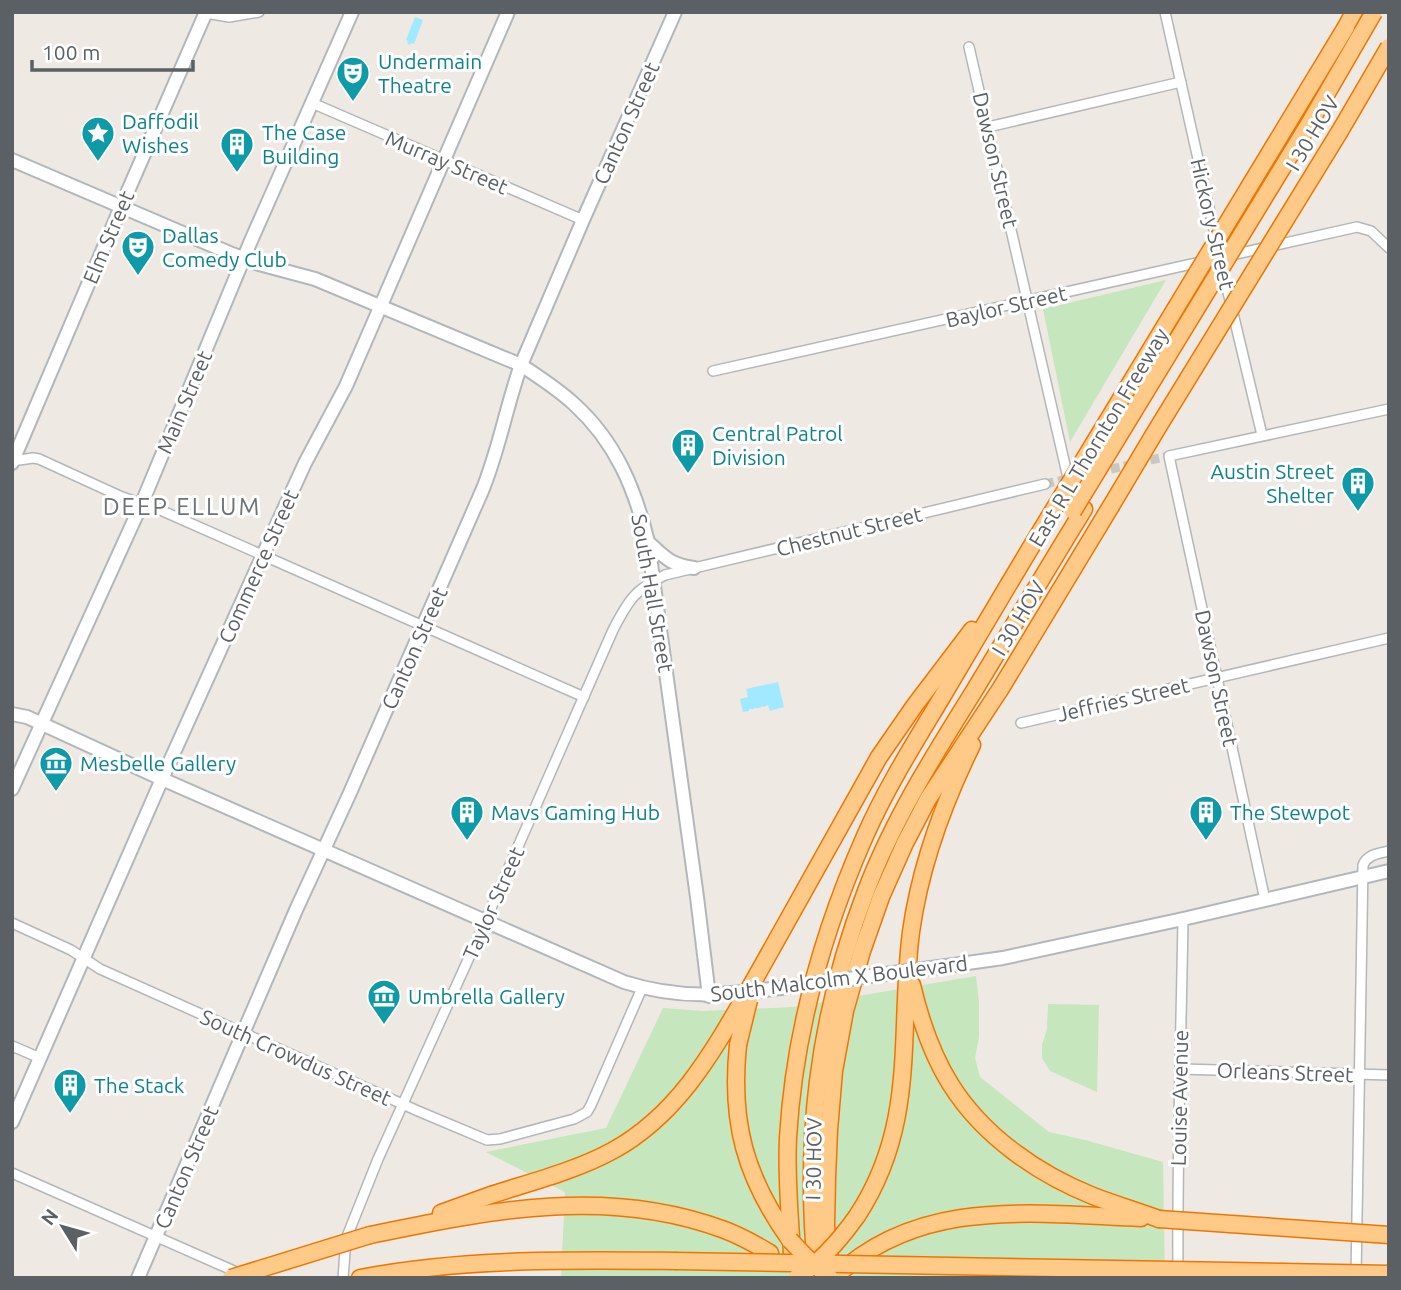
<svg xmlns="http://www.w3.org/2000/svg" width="1401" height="1290" font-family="Ubuntu,sans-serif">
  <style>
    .green { fill: #c6e6be }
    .water { fill: #a1e9ff }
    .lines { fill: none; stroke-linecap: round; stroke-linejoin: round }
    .street-tunnel { stroke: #c9c7c2; stroke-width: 9; stroke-dasharray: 9 4.5; stroke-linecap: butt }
    .street-casing { stroke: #b3b7ba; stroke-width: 12 }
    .secondary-casing { stroke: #b2b7bb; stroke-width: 16 }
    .highway-casing { stroke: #f07500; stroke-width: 19 }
    .street { stroke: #fff; stroke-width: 9 }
    .secondary { stroke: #fff; stroke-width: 12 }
    .highway { stroke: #ffc988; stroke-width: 16 }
    .secondary-bridge-casing { stroke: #b2b7bb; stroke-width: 16; stroke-linecap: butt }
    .highway-bridge-casing { stroke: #f07500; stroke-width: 19; stroke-linecap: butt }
    .secondary-bridge { stroke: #fff; stroke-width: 12 }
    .highway-bridge { stroke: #ffc988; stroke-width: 16 }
    .labels { text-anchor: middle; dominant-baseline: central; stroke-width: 6; stroke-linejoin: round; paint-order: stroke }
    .culture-label { font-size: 21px; fill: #0d838f; stroke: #fff; text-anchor: start }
    .street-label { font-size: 21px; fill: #5b6064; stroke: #fff }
    .quarter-label { font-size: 24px; letter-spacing: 2px; fill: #6c7376; stroke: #fff }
  </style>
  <rect width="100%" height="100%" fill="#eee9e2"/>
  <!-- green -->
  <g class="green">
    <path d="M1166,280L1070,442L1043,309Z"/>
    <path d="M976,976L979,1003V1037L975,1058L980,1077L1049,1132L1085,1140L1163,1162L1165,1278H561L565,1192L486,1152L606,1128L663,1008L703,1011L793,1007Z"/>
    <path d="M1048,1004L1099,1005L1097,1092L1050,1071L1042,1058V1045L1047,1029Z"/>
  </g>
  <!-- water -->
  <g class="water">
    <path d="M415,17L423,20L414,44L411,43L410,45L407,43L408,41L406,40Z"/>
    <path d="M778,682L784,707L770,711L768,705L763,707L762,706L760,708H754V709H749V711L743,712L740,699L748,697L746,689Z"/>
  </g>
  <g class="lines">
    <!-- street-tunnel -->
    <path class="street-tunnel" d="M1045,484L1169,456"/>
    <defs>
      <g id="street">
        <path d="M1165,12L1216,239"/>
        <path d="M206,13L229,17L259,12"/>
        <path d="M969,47L1068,478"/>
        <path d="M312,103L583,220"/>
        <path d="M988,127L1181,82"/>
        <path d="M1222,267L1262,435"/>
        <path d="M713,371L1357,227L1371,231L1389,248"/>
        <path d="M12,461L33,458L39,459L122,497L158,509L584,697"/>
        <path d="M1021,723L1389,638"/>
        <path d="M1265,900L1169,456L1389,409"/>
        <path d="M12,923L71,950L100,969L418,1111L487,1140L500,1139L574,1119L587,1112L591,1105L642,988"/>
        <path d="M12,1046L40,1058"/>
        <path d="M1181,1069L1389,1075"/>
        <path d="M12,1173L241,1274"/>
        <path d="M1178,1273C1177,1155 1181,1037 1183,919"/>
        <path d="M1356,1277L1363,865C1368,854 1378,854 1389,851"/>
        <path d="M343,1278L346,1239L378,1159L481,931L613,630C628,601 635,589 665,575L1045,484"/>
      </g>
      <g id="secondary">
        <path d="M12,160L232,254L259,264L315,279L521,365C539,377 558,389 574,404C616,442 635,489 648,542L697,897L709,996"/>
        <path d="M12,463L121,207L206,12"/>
        <path d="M648,542C666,558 669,564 694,568"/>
        <path d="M12,714L27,717L162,779L624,982C680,1000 723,995 780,988"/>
        <path d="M12,789L142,503L250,243L352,12"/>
        <path d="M946,966L1003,958L1183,919L1389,871"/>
        <path d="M12,1122L162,779L263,555L305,463L346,386L508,12"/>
        <path d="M138,1278L296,910L349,795L482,491C499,450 506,407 521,365L583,220L675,12"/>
      </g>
      <g id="highway">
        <path d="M1346,27L1354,12"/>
        <path d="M752,984L879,757L915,705L972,630"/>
        <path d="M912,985C920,1019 932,1055 951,1085C983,1136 1038,1174 1093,1196C1114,1204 1137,1211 1159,1219"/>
        <path d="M738,1045C730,1122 745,1177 790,1240"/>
        <path d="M441,1213L491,1195"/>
        <path d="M857,1216C918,1123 898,1035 911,932C920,867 943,804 972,745"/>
        <path d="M370,1235C488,1211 605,1186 722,1229C739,1235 755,1244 770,1253"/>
        <path d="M792,1254C790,1216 786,1177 788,1138C794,1034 823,931 865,836C886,788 915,742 942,697C977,638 1012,578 1048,519"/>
        <path d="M830,1259L826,1226L827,1178L829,1130L834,1071L845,1011L862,951L881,897L905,843L928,799L1001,688L1111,506"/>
        <path d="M360,1278C464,1258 569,1260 675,1261"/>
        <path d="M817,1278C803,1143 817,1019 866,891C893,820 934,755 974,691C1011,630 1047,569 1084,509"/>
        <path d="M834,1278C919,1196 1034,1214 1141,1218"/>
      </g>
    </defs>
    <!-- street casing -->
    <use href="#street" class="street-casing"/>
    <!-- secondary casing -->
    <use href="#secondary" class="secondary-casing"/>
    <!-- highway casing -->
    <use href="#highway" class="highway-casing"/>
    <!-- street -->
    <use href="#street" class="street"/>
    <!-- secondary -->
    <use href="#secondary" class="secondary"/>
    <!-- highway -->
    <use href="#highway" class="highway"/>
    <defs>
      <path id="secondary-bridge" d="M780,988L946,966"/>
      <g id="highway-bridge">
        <path d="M1111,506L1157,429L1340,131L1389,47"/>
        <path d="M1073,511L1309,124L1374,12"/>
        <path d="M1048,519L1346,27"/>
        <path d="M738,1045L749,1000"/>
        <path d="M491,1195C531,1182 575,1171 612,1151C680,1114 715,1048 752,984"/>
        <path d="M1159,1219L1389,1235"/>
        <path d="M790,1240L806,1257L830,1278"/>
        <path d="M675,1261L1389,1274"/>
        <path d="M231,1278L370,1235"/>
        <path d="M796,1278C821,1262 840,1240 857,1216"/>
      </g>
    </defs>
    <!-- secondary-bridge casing -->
    <use href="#secondary-bridge" class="secondary-bridge-casing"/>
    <!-- highway-bridge casing -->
    <use href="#highway-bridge" class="highway-bridge-casing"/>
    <!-- secondary-bridge -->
    <use href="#secondary-bridge" class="secondary-bridge"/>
    <!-- highway-bridge -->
    <use href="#highway-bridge" class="highway-bridge"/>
  </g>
  <!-- icons -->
  <defs>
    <symbol id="theatre-pin" viewBox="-11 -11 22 30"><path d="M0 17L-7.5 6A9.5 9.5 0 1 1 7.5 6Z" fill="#0f9aa8" stroke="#fff"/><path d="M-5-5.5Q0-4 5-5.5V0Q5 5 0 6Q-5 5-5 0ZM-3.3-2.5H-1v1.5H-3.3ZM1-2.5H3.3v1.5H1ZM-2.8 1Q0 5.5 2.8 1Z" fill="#fff"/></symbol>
    <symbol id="sight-pin" viewBox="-11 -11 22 30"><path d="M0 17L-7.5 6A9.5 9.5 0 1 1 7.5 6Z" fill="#0f9aa8" stroke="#fff"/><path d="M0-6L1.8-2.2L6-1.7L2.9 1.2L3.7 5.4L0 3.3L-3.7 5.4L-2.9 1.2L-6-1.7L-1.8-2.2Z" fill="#fff"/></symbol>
    <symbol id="building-pin" viewBox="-11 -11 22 30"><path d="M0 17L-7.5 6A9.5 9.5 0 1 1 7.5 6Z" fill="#0f9aa8" stroke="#fff"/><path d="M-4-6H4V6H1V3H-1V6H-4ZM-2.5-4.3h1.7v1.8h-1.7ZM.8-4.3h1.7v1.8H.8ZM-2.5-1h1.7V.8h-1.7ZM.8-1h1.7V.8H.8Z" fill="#fff"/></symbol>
    <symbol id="museum-pin" viewBox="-11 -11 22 30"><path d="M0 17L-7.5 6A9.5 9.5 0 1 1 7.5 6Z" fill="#0f9aa8" stroke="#fff"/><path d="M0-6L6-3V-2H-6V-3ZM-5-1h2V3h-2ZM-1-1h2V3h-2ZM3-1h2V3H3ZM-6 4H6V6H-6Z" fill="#fff"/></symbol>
  </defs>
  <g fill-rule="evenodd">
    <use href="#theatre-pin" x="334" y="54" width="38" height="52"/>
    <use href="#sight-pin" x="79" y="114" width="38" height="52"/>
    <use href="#building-pin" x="218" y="125" width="38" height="52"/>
    <use href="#theatre-pin" x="119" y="228" width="38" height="52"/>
    <use href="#building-pin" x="669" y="426" width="38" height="52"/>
    <use href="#building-pin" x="1339" y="464" width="38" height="52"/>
    <use href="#museum-pin" x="37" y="744" width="38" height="52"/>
    <use href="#building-pin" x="448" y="793" width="38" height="52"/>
    <use href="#building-pin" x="1187" y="793" width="38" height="52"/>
    <use href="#museum-pin" x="365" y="977" width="38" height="52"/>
    <use href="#building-pin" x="51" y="1066" width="38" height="52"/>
  </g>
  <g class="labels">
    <!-- culture labels -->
    <g class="culture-label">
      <text x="378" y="61">Undermain<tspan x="378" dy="24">Theatre</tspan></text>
      <text x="122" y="121">Daffodil<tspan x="122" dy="24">Wishes</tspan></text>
      <text x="262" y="132">The Case<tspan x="262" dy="24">Building</tspan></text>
      <text x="162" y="235">Dallas<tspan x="162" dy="24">Comedy Club</tspan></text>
      <text x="712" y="433">Central Patrol<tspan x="712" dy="24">Division</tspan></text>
      <text x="1334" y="471" text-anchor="end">Austin Street<tspan x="1334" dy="24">Shelter</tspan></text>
      <text x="80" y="763">Mesbelle Gallery</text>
      <text x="491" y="812">Mavs Gaming Hub</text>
      <text x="1230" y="812">The Stewpot</text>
      <text x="408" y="996">Umbrella Gallery</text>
      <text x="94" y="1085">The Stack</text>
    </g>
    <!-- street labels -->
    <g class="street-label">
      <text transform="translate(626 123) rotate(-66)">Canton Street</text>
      <text transform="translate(1312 133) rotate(-59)">I 30 HOV</text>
      <text transform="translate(996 160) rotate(77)">Dawson Street</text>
      <text transform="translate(447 162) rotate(23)">Murray Street</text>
      <text transform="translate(1213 224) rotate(77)">Hickory Street</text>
      <text transform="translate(108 237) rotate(-67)">Elm Street</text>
      <text transform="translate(1006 306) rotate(-13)">Baylor Street</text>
      <text transform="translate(184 402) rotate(-67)">Main Street</text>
      <text transform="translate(1098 437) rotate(-59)">East R L Thornton Freeway</text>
      <text transform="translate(849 531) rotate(-14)">Chestnut Street</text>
      <text transform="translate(258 566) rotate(-66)">Commerce Street</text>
      <text transform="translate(653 593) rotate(80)">South Hall Street</text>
      <text transform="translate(1018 618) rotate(-59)">I 30 HOV</text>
      <text transform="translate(414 648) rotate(-66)">Canton Street</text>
      <text transform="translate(1217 678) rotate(78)">Dawson Street</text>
      <text transform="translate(1123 699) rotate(-13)">Jeffries Street</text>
      <text transform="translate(493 903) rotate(-66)">Taylor Street</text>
      <text transform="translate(839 978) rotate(-7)">South Malcolm X Boulevard</text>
      <text transform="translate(296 1057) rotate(24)">South Crowdus Street</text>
      <text transform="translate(1285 1072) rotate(2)">Orleans Street</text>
      <text transform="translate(1179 1098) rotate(-89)">Louise Avenue</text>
      <text transform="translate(813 1159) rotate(-89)">I 30 HOV</text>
      <text transform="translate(186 1167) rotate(-67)">Canton Street</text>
    </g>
    <!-- quarter labels -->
    <g class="quarter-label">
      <text x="182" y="506">DEEP ELLUM</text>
    </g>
  </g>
  <!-- border -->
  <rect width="1401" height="1290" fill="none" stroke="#5b6064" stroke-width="28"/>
  <!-- north arrow -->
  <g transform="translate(63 1227) rotate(307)" stroke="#ffffff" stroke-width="5" paint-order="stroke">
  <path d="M0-5L12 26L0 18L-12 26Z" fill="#5b6064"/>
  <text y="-10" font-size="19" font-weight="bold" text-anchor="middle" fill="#5b6064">N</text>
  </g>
  <!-- scale -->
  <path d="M32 60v10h161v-10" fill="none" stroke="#5b6064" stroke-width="3.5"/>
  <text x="42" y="60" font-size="21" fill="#5b6064" stroke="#ffffff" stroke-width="5" paint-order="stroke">100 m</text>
</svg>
